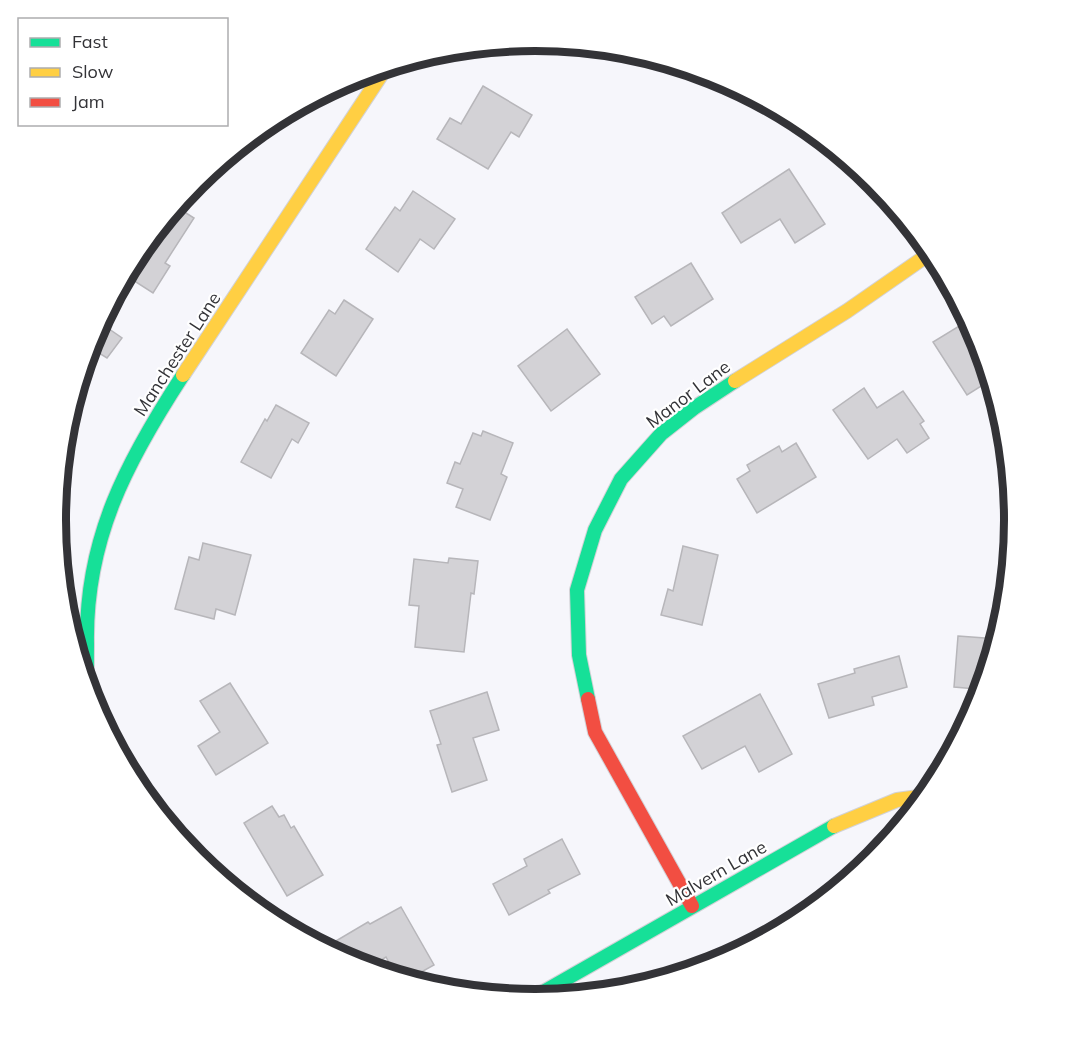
<svg xmlns="http://www.w3.org/2000/svg" width="1070" height="1040" font-family="Mulish,sans-serif">
  <style>
    .building { fill: #d3d2d6; stroke: #b7b6ba; stroke-width: 1.5 }
    .lines { fill: none; stroke-linecap: round; stroke-linejoin: round }
    .fast-casing { stroke: #d2d2d6; stroke-width: 16 }
    .slow-casing { stroke: #d2d2d6; stroke-width: 16 }
    .jam-casing { stroke: #d2d2d6; stroke-width: 16 }
    .fast { stroke: #16e098; stroke-width: 14 }
    .slow { stroke: #ffcf43; stroke-width: 14 }
    .jam { stroke: #f24e42; stroke-width: 14 }
    .labels { text-anchor: middle; dominant-baseline: central; stroke-width: 4.5; stroke-linejoin: round; paint-order: stroke }
    .street-label { font-size: 18px; fill: #333337; stroke: #fff }
    .rim { fill: none; stroke: #333337; stroke-width: 8 }
  </style>
  <rect width="100%" height="100%" fill="#f6f6fb"/>
  <!-- building -->
  <g class="building">
    <path d="M483,86L532,115L519,137L511,132L488,169L437,139L450,118L461,124Z"/>
    <path d="M789,169L825,224L795,243L780,219L741,243L722,213Z"/>
    <path d="M413,191L455,219L434,249L420,239L398,272L366,249L395,207L400,211Z"/>
    <path d="M175,206L194,218L165,263L170,266L153,293L125,275L136,253Z"/>
    <path d="M691,263L713,299L671,326L664,316L652,324L635,297Z"/>
    <path d="M344,300L373,319L336,376L301,353L329,310L335,314Z"/>
    <path d="M969,320L978,337L991,380L967,395L933,342Z"/>
    <path d="M99,322L122,338L107,358L89,347Z"/>
    <path d="M567,329L600,374L551,411L518,366Z"/>
    <path d="M864,388L877,408L903,391L924,421L920,424L929,438L907,453L897,439L868,459L833,410Z"/>
    <path d="M276,405L309,423L298,443L292,439L271,478L241,462L265,419L267,421Z"/>
    <path d="M483,431L513,443L501,474L507,477L490,520L456,507L463,489L447,483L455,462L460,464L473,433L481,436Z"/>
    <path d="M796,443L816,477L757,513L737,479L750,471L747,465L779,446L782,452Z"/>
    <path d="M203,543L251,555L235,615L216,609L214,619L175,609L189,557L199,560Z"/>
    <path d="M683,546L718,555L702,625L661,615L668,589L673,591Z"/>
    <path d="M449,558L478,561L474,594L471,593L464,652L415,647L419,606L409,605L414,559L448,563Z"/>
    <path d="M958,636L998,639L984,685L976,684V689L954,687Z"/>
    <path d="M899,656L907,687L872,697L874,705L829,718L818,684L855,673L854,669Z"/>
    <path d="M230,683L268,743L216,775L198,746L220,732L200,701Z"/>
    <path d="M487,692L499,730L473,738L487,780L452,792L437,745L441,744L430,711Z"/>
    <path d="M760,694L792,754L759,772L745,746L702,769L683,736Z"/>
    <path d="M272,806L279,817L284,815L291,828L294,826L323,875L287,896L244,823Z"/>
    <path d="M562,839L580,874L548,890L550,893L509,915L493,884L527,866L524,859Z"/>
    <path d="M401,907L434,965L407,980L397,977L386,957L368,968L351,963L324,948L368,922L370,924Z"/>
  </g>
  <g class="lines">
    <defs>
      <g id="fast">
        <path d="M89,695C86,678 87,661 87,644C85,539 127,461 183,375"/>
        <path d="M588,699L579,655L577,590L595,530L621,479L661,434L694,408L735,381"/>
        <path d="M531,999L834,826"/>
      </g>
      <g id="slow">
        <path d="M183,375L387,66"/>
        <path d="M735,381L847,311L932,252"/>
        <path d="M834,826L897,800L926,796"/>
      </g>
      <path id="jam" d="M588,699L595,732L692,906"/>
    </defs>
    <!-- fast casing -->
    <use href="#fast" class="fast-casing"/>
    <!-- slow casing -->
    <use href="#slow" class="slow-casing"/>
    <!-- jam casing -->
    <use href="#jam" class="jam-casing"/>
    <!-- fast -->
    <use href="#fast" class="fast"/>
    <!-- slow -->
    <use href="#slow" class="slow"/>
    <!-- jam -->
    <use href="#jam" class="jam"/>
  </g>
  <g class="labels">
    <!-- street labels -->
    <g class="street-label">
      <text transform="translate(177 354) rotate(-57)">Manchester Lane</text>
      <text transform="translate(688 394) rotate(-37)">Manor Lane</text>
      <text transform="translate(716 873) rotate(-30)">Malvern Lane</text>
    </g>
  </g>
  <!-- crop -->
  <path d="M0 0H1070V1040H0ZM66 520a469 469 0 1 1 938 0a469 469 0 1 1-938 0Z" fill="#fff" fill-rule="evenodd"/>
  <path class="rim" d="M66 520a469 469 0 1 1 938 0a469 469 0 1 1-938 0Z"/>
  <!-- legend -->
  <rect x="18" y="18" width="210" height="108" fill="#ffffff" stroke="#adadaf" stroke-width="1.5"/>
  <rect x="30" y="38" width="30" height="9" fill="#16e098" stroke="#adadaf" stroke-width="1.5"/>
  <text x="72" y="48" font-size="18" fill="#333337">Fast</text>
  <rect x="30" y="68" width="30" height="9" fill="#ffcf43" stroke="#adadaf" stroke-width="1.5"/>
  <text x="72" y="78" font-size="18" fill="#333337">Slow</text>
  <rect x="30" y="98" width="30" height="9" fill="#f24e42" stroke="#adadaf" stroke-width="1.5"/>
  <text x="72" y="108" font-size="18" fill="#333337">Jam</text>
</svg>
